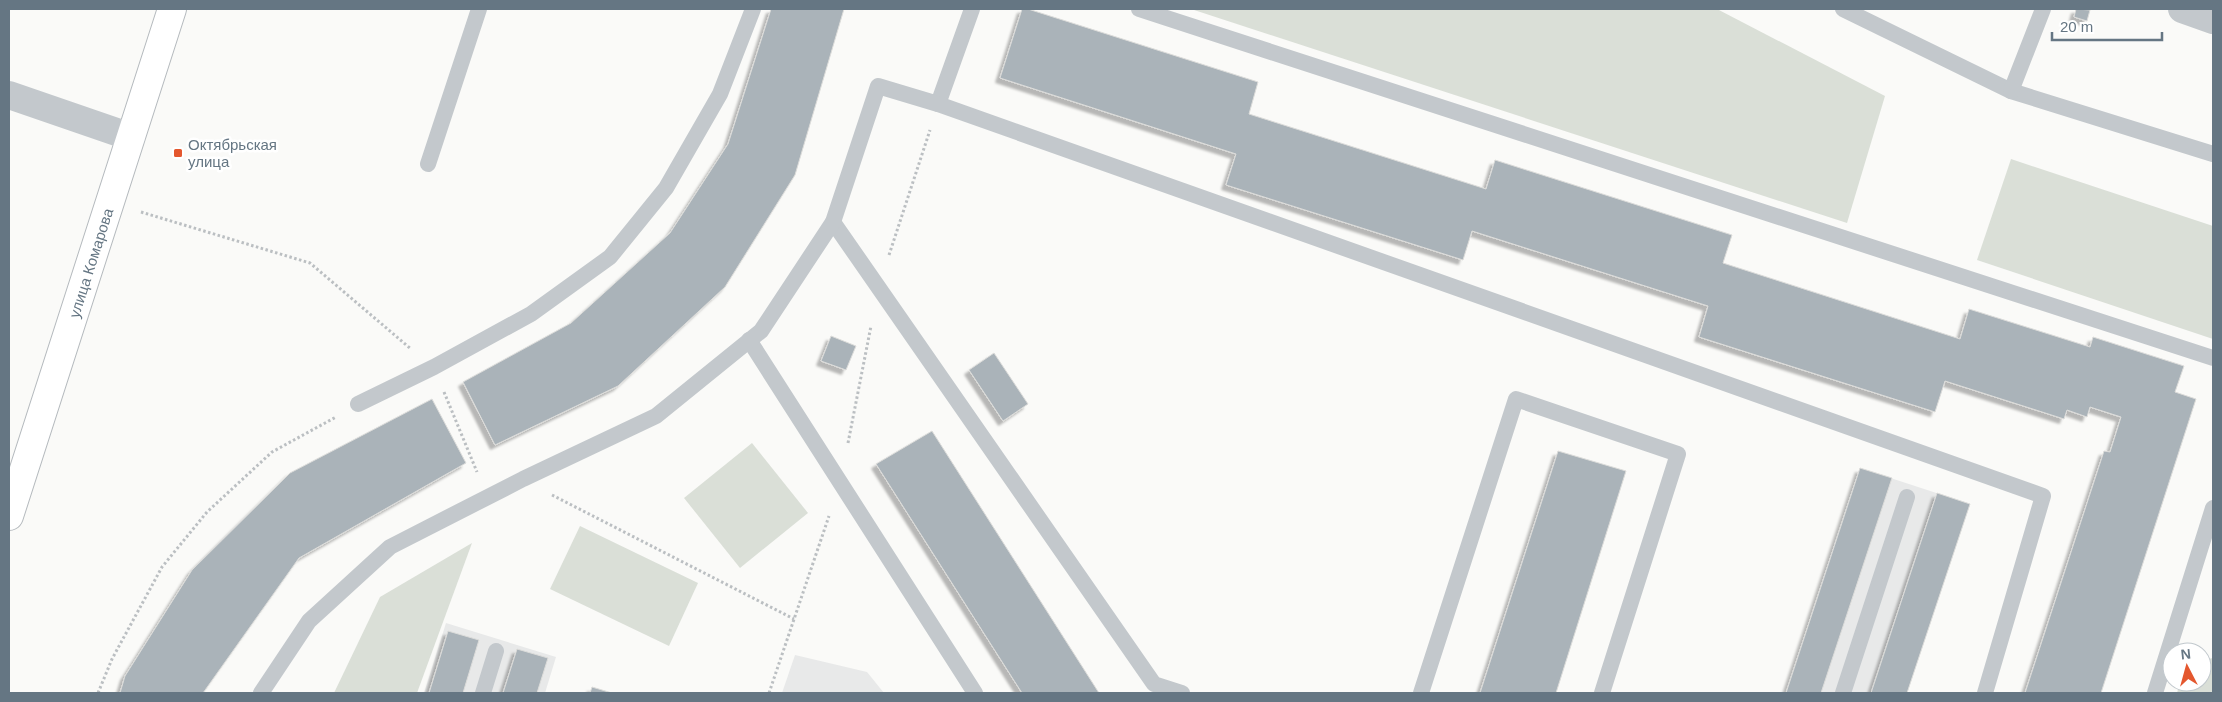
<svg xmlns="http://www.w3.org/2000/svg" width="2222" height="702" font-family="Arial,sans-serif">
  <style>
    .built { fill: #e8e9e9 }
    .green { fill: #dadfd7 }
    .building { fill: #aab3b9; stroke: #dcdcda; filter: url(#shadow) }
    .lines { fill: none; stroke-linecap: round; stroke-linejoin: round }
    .primary-casing { stroke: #b5babe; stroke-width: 30 }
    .path { stroke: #bbbfc2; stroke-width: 3; stroke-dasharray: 2.5 2.5; stroke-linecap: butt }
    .lane { stroke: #c3c8cc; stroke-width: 16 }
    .street { stroke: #c3c8cc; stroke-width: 28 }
    .primary { stroke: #fff; stroke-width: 28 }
    .poi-dot { fill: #e4572e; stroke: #fff; stroke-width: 2 }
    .labels { text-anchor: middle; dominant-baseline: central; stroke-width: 5; stroke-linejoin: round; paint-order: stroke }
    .poi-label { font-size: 15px; fill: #657683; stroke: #fff; text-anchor: start }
    .street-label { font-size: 15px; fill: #657683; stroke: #fff }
  </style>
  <defs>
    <filter id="shadow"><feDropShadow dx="-4.5" dy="4.5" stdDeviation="1" flood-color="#0004"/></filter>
  </defs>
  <rect width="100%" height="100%" fill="#fafaf8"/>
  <!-- built -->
  <g class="built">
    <path d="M1860,468L1970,504L1907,693H1786Z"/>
    <path d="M446,623L556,657L545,693H424Z"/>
    <path d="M795,655L867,672L884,693H782Z"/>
  </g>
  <!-- green -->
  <g class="green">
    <path d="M1191,9H1717L1885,96L1847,223Z"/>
    <path d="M2011,159L2213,226V339L1977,260Z"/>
    <path d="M752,443L808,513L740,568L684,498Z"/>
    <path d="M580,526L698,583L669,646L550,589Z"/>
    <path d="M472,543L417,693H334L380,597Z"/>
    <path d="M2213,658V693H2177L2180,682H2202V660Z"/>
  </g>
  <!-- building -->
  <g class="building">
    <path d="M771,9H844L795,175L725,287L618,386L495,445L463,382L571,323L670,233L728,144Z"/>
    <path d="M1022,9H1028L1258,82L1249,114L1486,189L1495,160L1732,235L1723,263L1960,339L1969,309L2090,347L2093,337L2184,366L2175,392L2196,399L2101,693H2025L2104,451L2110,452L2121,417L2090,407L2087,417L2067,410L2064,419L1945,381L1935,412L1699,337L1708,306L1472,231L1463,260L1226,185L1236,154L1000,78Z"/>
    <path d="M2076,9L2090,10L2087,21L2074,17Z"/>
    <path d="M831,336L856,346L846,370L821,361Z"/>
    <path d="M994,353L1028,404L1003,421L969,370Z"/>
    <path d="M432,399L466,463L299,558L203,693H120L125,676L192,570L290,473Z"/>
    <path d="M932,431L1099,693H1022L876,464Z"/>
    <path d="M1558,451L1626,471L1556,693H1480Z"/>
    <path d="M1860,468L1892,478L1821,693H1786Z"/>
    <path d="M1937,493L1970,504L1907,693H1871Z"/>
    <path d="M448,631L479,640L463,693H429Z"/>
    <path d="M517,649L548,658L537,693H503Z"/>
    <path d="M592,687L612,693H590Z"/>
  </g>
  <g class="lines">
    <defs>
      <g id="primary">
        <path id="s1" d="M9,516L172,9"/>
      </g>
    </defs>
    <!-- primary casing -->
    <use href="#primary" class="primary-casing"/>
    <!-- path -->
    <g class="path">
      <path d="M141,212L310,263L411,349"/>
      <path d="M889,255L930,130"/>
      <path d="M444,392L477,472"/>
      <path d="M848,443L871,326"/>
      <path d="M552,495L794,619"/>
      <path d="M98,693L112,659L162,567L207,512L272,452L336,417"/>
      <path d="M769,693L829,516"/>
    </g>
    <!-- lane -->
    <g class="lane">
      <path d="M1139,9L2213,358"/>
      <path d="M1843,9L2011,91L2213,154"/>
      <path d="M2011,91L2043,9"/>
      <path d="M938,104L972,9"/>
      <path d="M428,164L479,9"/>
      <path d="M833,222L1154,684L1182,693"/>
      <path d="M749,340L975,693"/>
      <path d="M358,404L434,367L531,314L610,257L666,188L720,94L753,9"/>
      <path d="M261,693L309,621L390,547L523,479L656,416L761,331L833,222L878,86L938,104L2043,496L1985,693"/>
      <path d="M483,693L496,651"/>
      <path d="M1421,693L1516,399L1678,454L1602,693"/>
      <path d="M1843,693L1907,497"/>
      <path d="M2155,693L2213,508"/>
    </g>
    <!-- street -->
    <g class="street">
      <path d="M2182,9L2213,20"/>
      <path d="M9,95L131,137"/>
    </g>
    <!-- primary -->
    <use href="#primary" class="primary"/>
  </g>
  <!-- markers -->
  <rect class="poi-dot" x="173" y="148" width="10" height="10" rx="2.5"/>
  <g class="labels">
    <!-- poi labels -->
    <g class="poi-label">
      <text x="188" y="144">Октябрьская<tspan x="188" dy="17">улица</tspan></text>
    </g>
    <!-- street labels -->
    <g class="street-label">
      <text stroke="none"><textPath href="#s1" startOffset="266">улица Комарова</textPath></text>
    </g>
  </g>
  <!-- border -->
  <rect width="2222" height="702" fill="none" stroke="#657683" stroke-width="20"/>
  <!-- north arrow -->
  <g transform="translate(2187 667) rotate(354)"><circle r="24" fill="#ffffff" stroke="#c1c8cd"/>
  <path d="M0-4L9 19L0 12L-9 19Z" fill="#e4572e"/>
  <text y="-8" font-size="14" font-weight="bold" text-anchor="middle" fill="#657683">N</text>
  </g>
  <!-- scale -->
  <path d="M2052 32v8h110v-8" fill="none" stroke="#657683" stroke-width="2.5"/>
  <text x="2060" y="32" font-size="15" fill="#657683" stroke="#ffffff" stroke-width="4" paint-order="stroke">20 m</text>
</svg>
